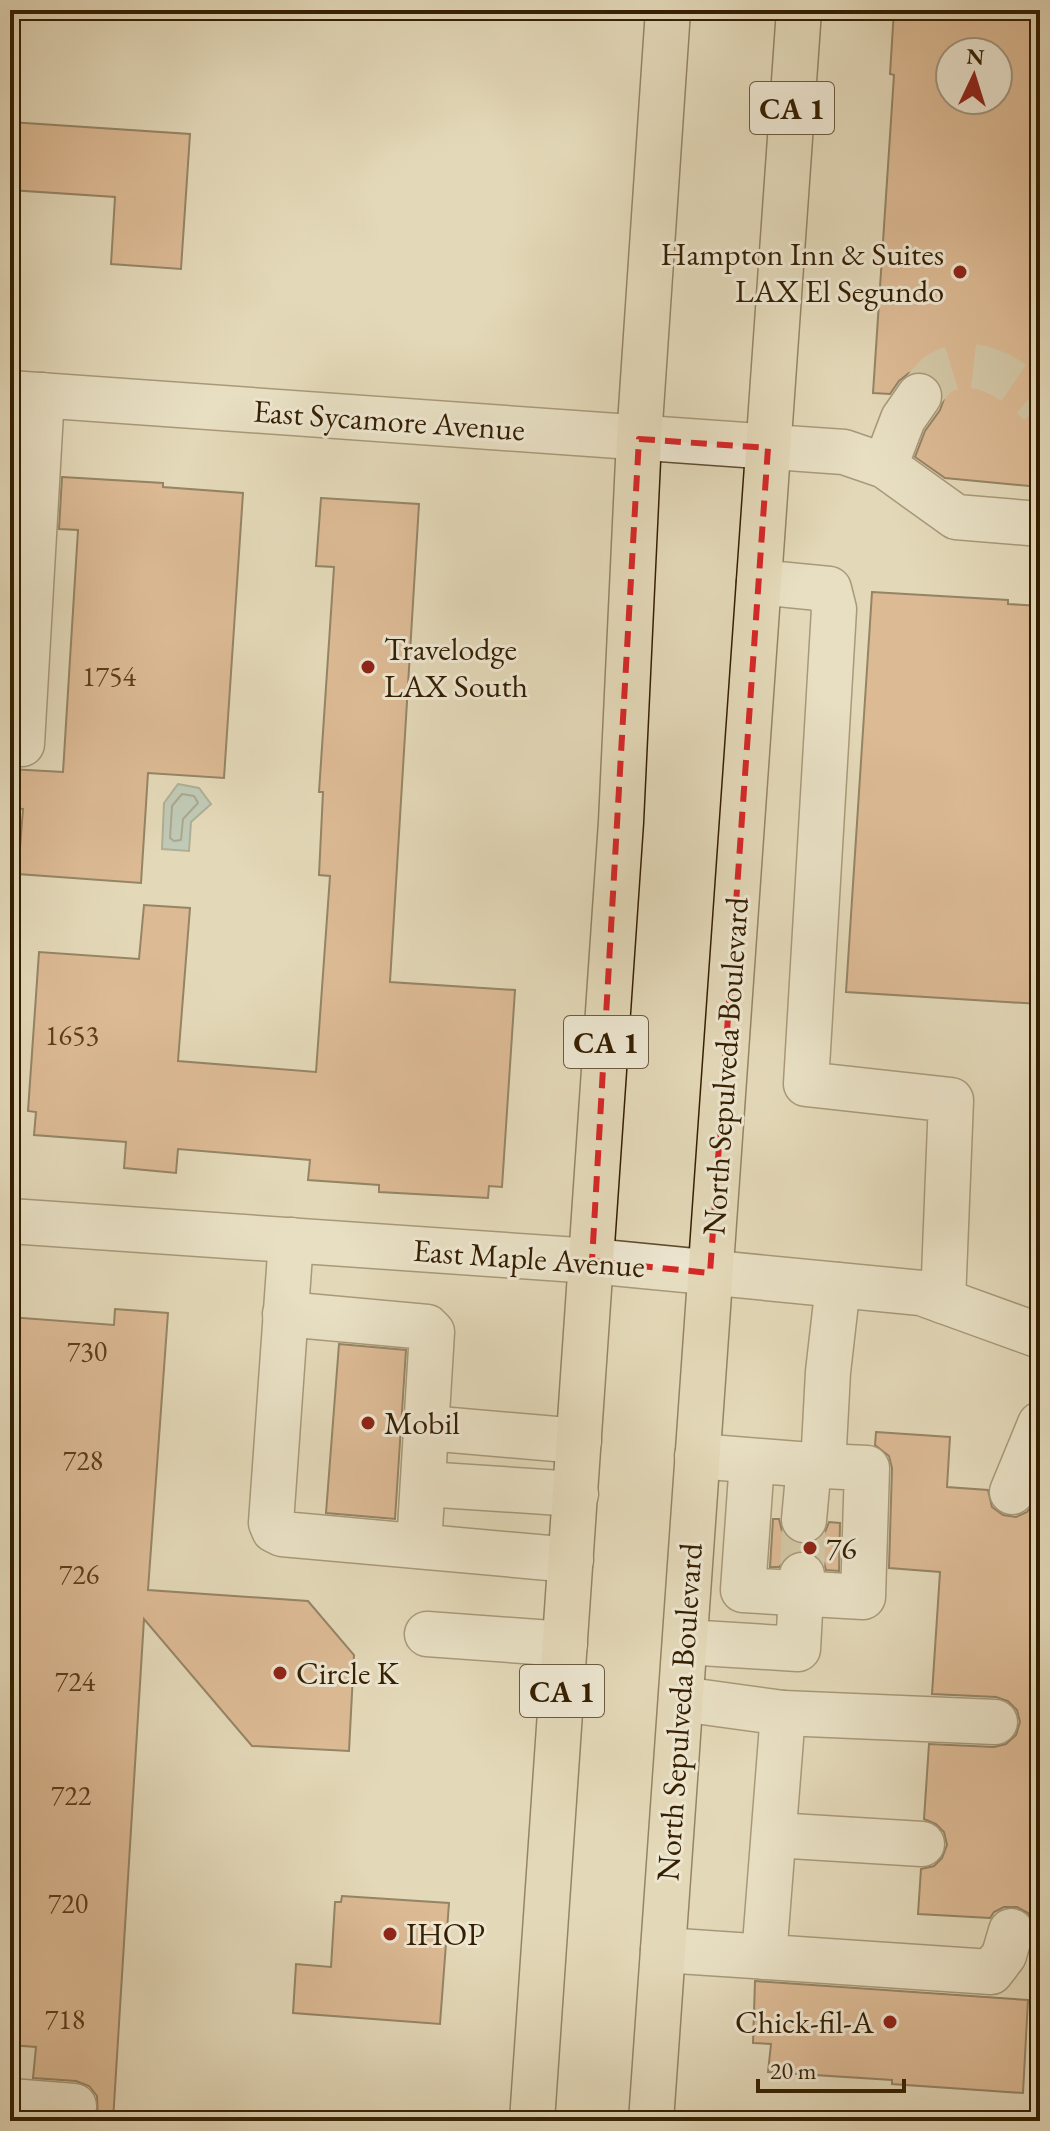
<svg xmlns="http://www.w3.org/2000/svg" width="1050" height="2131" font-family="'EB Garamond',serif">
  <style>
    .water { fill: #96b9b3; stroke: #6f7b6b; stroke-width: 2 }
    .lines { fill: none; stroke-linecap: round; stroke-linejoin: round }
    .shore { stroke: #666c5a; stroke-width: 2 }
    .building { fill: #d29469; stroke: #351f00; stroke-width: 2; fill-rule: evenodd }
    .minor-tunnel { stroke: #c0b393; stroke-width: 44; stroke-dasharray: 44 22; stroke-linecap: butt }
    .minor-casing { stroke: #604d2e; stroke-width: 47 }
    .highway-casing { stroke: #351f00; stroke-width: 47 }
    .minor { stroke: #ede6d1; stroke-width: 44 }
    .highway { stroke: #e3d8b8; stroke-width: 44 }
    .marked { fill: none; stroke: #d62828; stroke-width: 6; stroke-dasharray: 16 10; stroke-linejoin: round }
    .poi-dot { fill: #8f2418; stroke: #ede6d1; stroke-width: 3 }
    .labels { text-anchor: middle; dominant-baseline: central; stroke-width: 6; stroke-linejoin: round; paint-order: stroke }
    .number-label { font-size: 28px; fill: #5c3c1a }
    .shield { fill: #ede6d1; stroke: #6c5b3f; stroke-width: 2 }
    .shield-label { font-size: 30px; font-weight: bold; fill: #351f00 }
    .poi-label { font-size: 32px; fill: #351f00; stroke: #ede6d1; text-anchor: start }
    .street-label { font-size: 32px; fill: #351f00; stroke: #ede6d1 }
  </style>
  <rect width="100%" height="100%" fill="#e3d8b8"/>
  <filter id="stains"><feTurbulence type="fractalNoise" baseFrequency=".0025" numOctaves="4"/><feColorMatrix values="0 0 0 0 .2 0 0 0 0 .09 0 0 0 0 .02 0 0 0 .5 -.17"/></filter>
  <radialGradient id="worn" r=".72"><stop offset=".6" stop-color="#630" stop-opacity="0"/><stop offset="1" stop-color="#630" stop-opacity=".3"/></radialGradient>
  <!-- water -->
  <path class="water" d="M178,784L199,788L211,804L191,822L189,851L162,849L164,803Z"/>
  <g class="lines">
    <!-- shore -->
    <path class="shore" d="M182,794L194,796L198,803L183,819L181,840L174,841L170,838L172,806Z"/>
  </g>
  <!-- building -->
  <g class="building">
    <path d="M894,10H1040V487L945,478L915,457L925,431L940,410L944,399L941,385L933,375L920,371L909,373L899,381L890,394L873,393L894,75L890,74ZM950,52H998V100H950Z"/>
    <path d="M10,122L190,134L181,269L111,264L115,197L10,190Z"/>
    <path d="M62,477L163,483V487L243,493L224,778L148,773L141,883L18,874L23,809L10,808V769L63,772L78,530L59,529Z"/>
    <path d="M321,498L419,504L390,982L515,990L502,1187L489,1186L488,1198L379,1192V1185L308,1180L310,1160L178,1149L176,1173L124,1168L126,1142L34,1135L36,1112L28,1111L39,952L139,959L144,905L190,908L178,1061L316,1072L330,876L319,875L323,792H319L334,567L316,566Z"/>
    <path d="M872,592L1008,600V604L1040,606V1004L846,992Z"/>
    <path d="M115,1309L168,1313L148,1590L308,1601L354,1655L349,1751L252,1746L144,1619L113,2121H98L97,2096L89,2086L76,2081L33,2078L36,2047L10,2045V1317L114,1325Z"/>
    <path d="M339,1344L406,1350L395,1519L326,1513Z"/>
    <path d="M876,1432L950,1437L947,1487L988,1490L992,1507L1003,1515L1016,1517L1027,1512L1040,1494V1921H1033L1028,1913L1017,1907H1004L994,1912L990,1918L918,1914L921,1869L934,1866L942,1858L947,1845L944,1832L936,1824L924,1819L929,1744L994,1747L1006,1744L1016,1735L1020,1722L1017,1710L1008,1701L996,1697L932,1694L940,1572L889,1568L892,1468L889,1456L875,1445Z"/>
    <path d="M773,1519H779L782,1531L789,1540L803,1545L815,1542L824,1535L829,1522L840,1523L839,1571L826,1570L824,1563L816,1555L804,1550L790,1553L779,1567H770Z"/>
    <path d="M342,1896L449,1903L440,2024L293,2013L296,1964L331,1967L335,1902H341Z"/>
    <path d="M755,1981L1028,2000L1023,2093L892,2084V2080L768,2072L771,2044L753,2043Z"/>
  </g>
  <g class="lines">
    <!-- minor-tunnel -->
    <g class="minor-tunnel">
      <path d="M919,396C925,389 932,378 940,373C976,352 1016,381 1040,405"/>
      <path d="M802,1575L804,1520"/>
    </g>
    <defs>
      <g id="minor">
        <path d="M10,393L844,452L885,466L956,517L1040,524"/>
        <path d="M885,466L903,419L919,396"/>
        <path d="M759,582L829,589L834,609L806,1084L951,1100L943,1301"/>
        <path d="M22,744L42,395"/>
        <path d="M10,1221L592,1261L921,1293L1040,1336"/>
        <path d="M291,1240L271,1523L274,1530L282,1534L571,1560"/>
        <path d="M285,1314L427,1327L432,1332L419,1545"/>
        <path d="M428,1428L579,1441"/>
        <path d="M697,1456L823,1466L828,1372L838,1285"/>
        <path d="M752,1461L743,1590L863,1597L867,1468L823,1466"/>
        <path d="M424,1484L576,1494"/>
        <path d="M1012,1492L1040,1424"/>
        <path d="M804,1520L809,1465"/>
        <path d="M427,1634L565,1644"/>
        <path d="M685,1642L798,1649L802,1575"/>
        <path d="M681,1699L783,1713L764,1957"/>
        <path d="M783,1713L995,1722"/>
        <path d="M774,1835L922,1844"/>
        <path d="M663,1950L991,1972L1004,1955L1011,1931"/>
        <path d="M10,2101L74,2106L73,2121"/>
      </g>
      <g id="highway">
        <path d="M532,2121L621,822L639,439L668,10"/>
        <path d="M651,2121L799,10"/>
      </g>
    </defs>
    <!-- minor casing -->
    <use href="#minor" class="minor-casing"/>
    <!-- highway casing -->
    <use href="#highway" class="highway-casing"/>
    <!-- minor -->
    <use href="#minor" class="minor"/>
    <!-- highway -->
    <use href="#highway" class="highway"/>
  </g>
  <!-- marked area -->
  <path d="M0 0H1050V2131H0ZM639,439L768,448L710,1273L592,1261Z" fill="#e3d8b8" fill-opacity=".55" fill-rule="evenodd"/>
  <path class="marked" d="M639,439L768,448L710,1273L592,1261Z"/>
  <!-- markers -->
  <g class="poi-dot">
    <circle cx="960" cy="272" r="8"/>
    <circle cx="368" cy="667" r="8"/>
    <circle cx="368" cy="1423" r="8"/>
    <circle cx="810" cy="1548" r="8"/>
    <circle cx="280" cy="1673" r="8"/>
    <circle cx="390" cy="1934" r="8"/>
    <circle cx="890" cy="2022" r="8"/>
  </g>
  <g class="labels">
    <!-- number labels -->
    <g class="number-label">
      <text x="109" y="676">1754</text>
      <text x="72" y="1035">1653</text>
      <text x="87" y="1351">730</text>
      <text x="83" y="1460">728</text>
      <text x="79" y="1574">726</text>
      <text x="75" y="1681">724</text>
      <text x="71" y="1795">722</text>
      <text x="68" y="1903">720</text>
      <text x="65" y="2019">718</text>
    </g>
    <!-- shield labels -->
    <g class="shield">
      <rect x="750" y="82" width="84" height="52" rx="6"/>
      <rect x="564" y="1016" width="84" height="52" rx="6"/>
      <rect x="520" y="1665" width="84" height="52" rx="6"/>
    </g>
    <g class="shield-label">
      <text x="792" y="108">CA 1</text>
      <text x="606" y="1042">CA 1</text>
      <text x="562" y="1691">CA 1</text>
    </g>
    <!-- poi labels -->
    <g class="poi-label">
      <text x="944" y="254" text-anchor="end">Hampton Inn &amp; Suites<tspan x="944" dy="37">LAX El Segundo</tspan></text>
      <text x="384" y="649">Travelodge<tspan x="384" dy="37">LAX South</tspan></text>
      <text x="384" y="1423">Mobil</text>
      <text x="826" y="1548">76</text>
      <text x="296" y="1673">Circle K</text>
      <text x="406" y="1934">IHOP</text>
      <text x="874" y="2022" text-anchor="end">Chick-fil-A</text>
    </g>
    <!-- street labels -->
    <g class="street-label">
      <text transform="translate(389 420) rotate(4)">East Sycamore Avenue</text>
      <text transform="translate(725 1066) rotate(-86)">North Sepulveda Boulevard</text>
      <text transform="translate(529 1258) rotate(4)">East Maple Avenue</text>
      <text transform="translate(679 1712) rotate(-86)">North Sepulveda Boulevard</text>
    </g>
  </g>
  <!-- margin -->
  <rect width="1050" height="2131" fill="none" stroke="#e3d8b8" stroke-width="40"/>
  <rect x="12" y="12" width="1026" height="2107" fill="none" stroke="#351f00" stroke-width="4"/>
  <rect x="20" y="20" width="1010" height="2091" fill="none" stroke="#351f00" stroke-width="2"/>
  <!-- north arrow -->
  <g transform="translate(974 76) rotate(4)"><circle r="38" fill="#ede6d1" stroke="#a3967d" stroke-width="2"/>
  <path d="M0-6L14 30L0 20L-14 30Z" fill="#8f2418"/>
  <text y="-12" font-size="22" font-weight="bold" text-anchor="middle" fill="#351f00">N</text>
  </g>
  <!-- scale -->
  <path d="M758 2079v12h146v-12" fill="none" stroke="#351f00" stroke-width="4"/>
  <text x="770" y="2079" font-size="24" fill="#351f00" stroke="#ede6d1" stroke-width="6" paint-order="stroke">20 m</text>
  <rect width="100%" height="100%" filter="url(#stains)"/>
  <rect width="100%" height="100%" fill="url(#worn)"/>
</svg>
